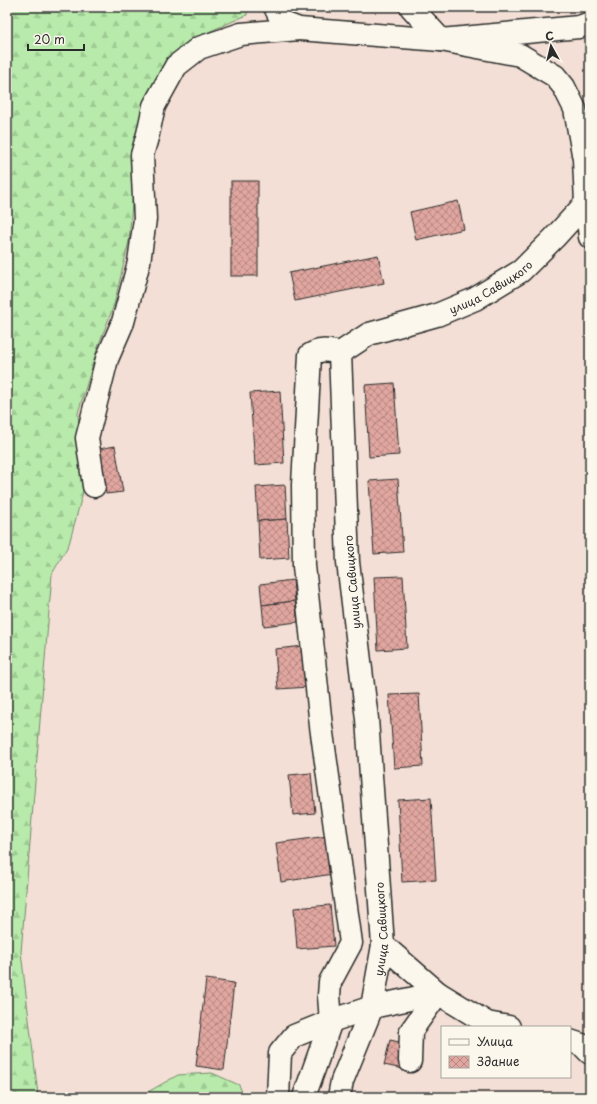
<svg xmlns="http://www.w3.org/2000/svg" width="597" height="1104" font-family="'Playpen Sans',sans-serif">
  <style>
    .forest { fill: url(#forest-firs); stroke: #728b6b }
    .building { fill: url(#building-cross-hatch); stroke: #2b2b2b }
    .lines { fill: none; stroke-linecap: round; stroke-linejoin: round }
    .minor-casing { stroke: #2b2b2b; stroke-width: 25 }
    .minor { stroke: #fbf7ec; stroke-width: 22 }
    .labels { text-anchor: middle; dominant-baseline: central; stroke-width: 3; stroke-linejoin: round; paint-order: stroke }
    .street-label { font-size: 11px; fill: #2b2b2b; stroke: #fbf7ec }
  </style>
  <defs>
    <pattern id="forest-firs" width="22" height="20" patternUnits="userSpaceOnUse"><rect width="22" height="20" fill="#b8ebab"/><path d="M5 1l3.5 6h-7zM16 11l3.5 6h-7z" fill="#9eca93"/></pattern>
    <pattern id="building-cross-hatch" width="8" height="8" patternUnits="userSpaceOnUse"><rect width="8" height="8" fill="#e0a69f"/><path d="M0 0l8 8M0 8l8-8" fill="none" stroke="#b68782"/></pattern>
  </defs>
  <rect width="100%" height="100%" fill="#f3dfd5"/>
  <filter id="ink" filterUnits="userSpaceOnUse"><feTurbulence type="fractalNoise" baseFrequency=".025" numOctaves="2"/><feDisplacementMap in="SourceGraphic" scale="8" xChannelSelector="R" yChannelSelector="G"/><feConvolveMatrix kernelMatrix="1 2 1 2 8 2 1 2 1" color-interpolation-filters="sRGB"/></filter>
  <g filter="url(#ink)">
    <!-- forest -->
    <g class="forest">
      <path d="M7,7H247V15L197,37L136,151L129,241L114,305L99,344L78,413L83,492L69,544L52,574L21,952L38,1095L41,1097H7Z"/>
      <path d="M212,1073L239,1085L244,1097H139L178,1075Z"/>
    </g>
    <!-- building -->
    <g class="building">
      <rect x="231" y="181" width="27" height="95"/>
      <path d="M458,201L464,229L416,240L410,212Z"/>
      <path d="M378,255L384,283L295,301L289,273Z"/>
      <path d="M394,383L399,455L369,457L365,385Z"/>
      <path d="M280,391L284,463L255,465L250,393Z"/>
      <path d="M115,446L123,492L106,494L99,449Z"/>
      <path d="M398,479L403,552L374,554L369,481Z"/>
      <path d="M285,485L287,519L258,521L256,487Z"/>
      <path d="M287,519L289,558L260,560L258,521Z"/>
      <path d="M403,576L407,648L378,650L374,577Z"/>
      <path d="M293,580L295,601L262,605L260,584Z"/>
      <path d="M295,601L298,622L264,626L262,605Z"/>
      <path d="M305,646L309,687L278,689L275,649Z"/>
      <path d="M419,694L423,766L394,768L389,695Z"/>
      <path d="M311,773L315,813L293,815L289,775Z"/>
      <path d="M431,798L436,880L402,882L398,800Z"/>
      <path d="M328,836L333,874L281,882L276,843Z"/>
      <path d="M330,905L334,946L297,949L294,908Z"/>
      <path d="M206,979L234,983L224,1070L196,1066Z"/>
      <path d="M390,1040L408,1044L403,1069L384,1065Z"/>
    </g>
    <g class="lines">
      <defs>
        <g id="minor">
          <path d="M275,7L283,23L299,29L441,40L520,55L555,76L564,87L575,109L584,159L586,203L590,237"/>
          <path d="M411,7L441,40L579,27L590,23"/>
          <path d="M94,486L87,438L107,359L123,322L139,262L145,219L142,155L148,134L154,106L176,66L199,48L241,34L299,29"/>
          <path d="M383,945L438,993L411,1031L410,1061"/>
          <path d="M570,1041L582,1045L590,1053"/>
          <path d="M278,1097L280,1053L294,1036L331,1021L372,1007L438,993L487,1023L509,1027"/>
          <path d="M304,1097L331,1021L329,996L330,982L351,943L321,726L304,566L303,485L310,355C320,348 329,351 340,353"/>
          <path id="s1" d="M339,1097L342,1081L372,1007L383,945L367,719L348,562L340,353L369,334L437,315L475,299L521,271L554,238L586,203"/>
        </g>
      </defs>
      <!-- minor casing -->
      <use href="#minor" class="minor-casing"/>
      <!-- minor -->
      <use href="#minor" class="minor"/>
    </g>
  </g>
  <g class="labels">
    <!-- street labels -->
    <g class="street-label">
      <text stroke="none"><textPath href="#s1" startOffset="919">улица Савицкого</textPath></text>
      <text transform="translate(352 582) rotate(-95)">улица Савицкого</text>
      <text stroke="none"><textPath href="#s1" startOffset="175">улица Савицкого</textPath></text>
    </g>
  </g>
  <!-- margin -->
  <rect width="597" height="1104" fill="none" stroke="#fbf7ec" stroke-width="24"/>
  <rect x="12" y="12" width="573" height="1080" fill="none" stroke="#2b2b2b" stroke-width="1.5" filter="url(#ink)"/>
  <!-- legend -->
  <rect x="441" y="1026" width="130" height="52" fill="#fbf7ec" stroke="#a8a59f"/>
  <rect x="449" y="1039" width="20" height="6" fill="#fbf7ec" stroke="#a8a59f"/>
  <text x="477" y="1046" font-size="12" fill="#2b2b2b">Улица</text>
  <rect x="449" y="1056" width="20" height="12" fill="url(#building-cross-hatch)" stroke="#a8a59f"/>
  <text x="477" y="1066" font-size="12" fill="#2b2b2b">Здание</text>
  <!-- north arrow -->
  <g transform="translate(551 46) rotate(352)" stroke="#fbf7ec" stroke-width="3" paint-order="stroke">
  <path d="M0-3L7 15L0 10L-7 15Z" fill="#2b2b2b"/>
  <text y="-6" font-size="11" font-weight="bold" text-anchor="middle" fill="#2b2b2b">С</text>
  </g>
  <!-- scale -->
  <path d="M28 44v6h56v-6" fill="none" stroke="#2b2b2b" stroke-width="2"/>
  <text x="34" y="44" font-size="12" fill="#2b2b2b" stroke="#fbf7ec" stroke-width="3" paint-order="stroke">20 m</text>
</svg>
